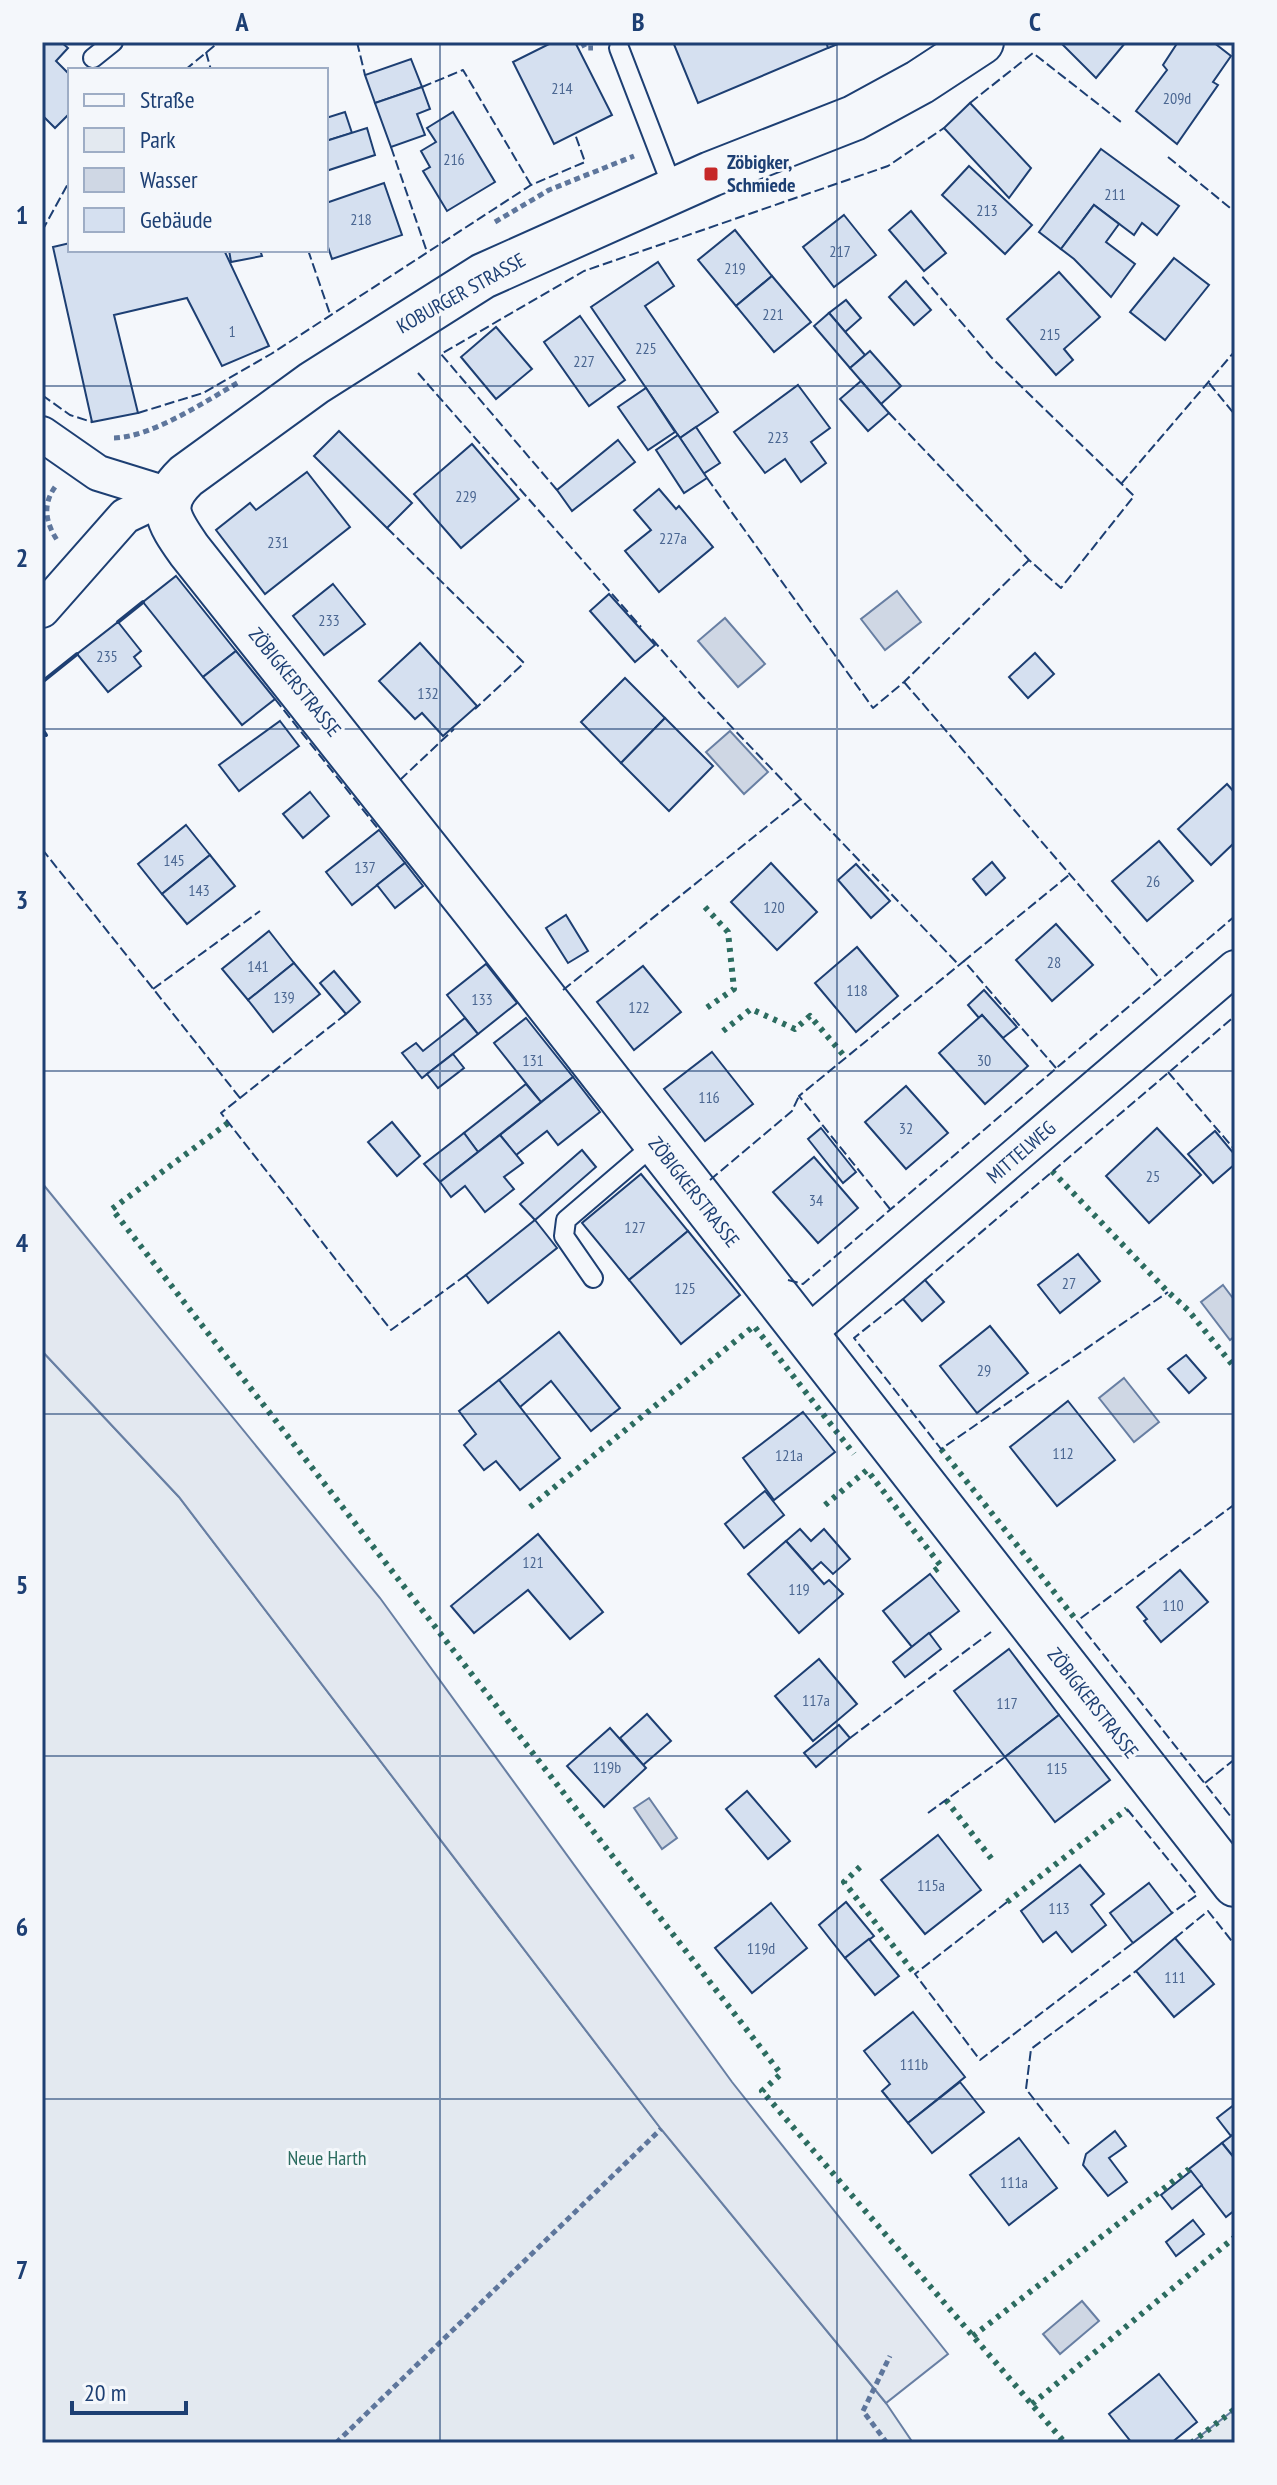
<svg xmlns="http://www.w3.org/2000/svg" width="1277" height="2485" font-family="'PT Sans Narrow',sans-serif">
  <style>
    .green { fill: #e3e9f0; stroke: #687fa3; stroke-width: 2 }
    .parking { fill: #e3e8f0; stroke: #687fa3; stroke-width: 2 }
    .water { fill: #cfd7e4; stroke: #687fa3; stroke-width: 2 }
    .building { fill: #d5e0f0; stroke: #1d3f73; stroke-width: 2 }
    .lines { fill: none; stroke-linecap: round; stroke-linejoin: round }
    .lane-casing { stroke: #1d3f73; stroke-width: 22 }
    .street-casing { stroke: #1d3f73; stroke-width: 38 }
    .secondary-casing { stroke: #1d3f73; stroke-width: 48 }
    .path { stroke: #5e769c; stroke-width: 5; stroke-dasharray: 6 4; stroke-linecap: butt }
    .lane { stroke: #f4f7fb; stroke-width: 18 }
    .street { stroke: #f4f7fb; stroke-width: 34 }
    .secondary { stroke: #f4f7fb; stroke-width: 44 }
    .hedge { stroke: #2c6c60; stroke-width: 6; stroke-dasharray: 4 6; stroke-linecap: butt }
    .fence { stroke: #1d3f73; stroke-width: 2; stroke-dasharray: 10 4; stroke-linecap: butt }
    .wall { stroke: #1d3f73; stroke-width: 4 }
    .grid { fill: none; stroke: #1d3f73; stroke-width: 2; stroke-opacity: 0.55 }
    .poi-dot { fill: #c62828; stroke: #f4f7fb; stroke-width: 3 }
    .labels { text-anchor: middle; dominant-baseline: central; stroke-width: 6; stroke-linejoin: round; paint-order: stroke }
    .number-label { font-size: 16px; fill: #4b6792 }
    .poi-label { font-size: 20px; font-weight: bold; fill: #1d3f73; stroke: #f4f7fb; text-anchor: start }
    .street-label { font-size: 20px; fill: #1d3f73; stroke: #f4f7fb }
    .park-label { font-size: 20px; fill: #2c6c60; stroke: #f4f7fb }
    .neatline { fill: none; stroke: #1d3f73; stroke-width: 3 }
    .grid-label { font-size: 26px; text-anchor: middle; font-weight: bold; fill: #1d3f73 }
  </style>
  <rect width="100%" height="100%" fill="#f4f7fb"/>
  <!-- green -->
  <g class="green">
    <path d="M42,1351L179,1497L661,2129L886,2403L913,2443H42Z"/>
    <path d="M1235,2409V2443H1191Z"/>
  </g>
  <!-- parking -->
  <path class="parking" d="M42,1183L380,1598L732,2082L948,2354L886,2403L661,2129L179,1497L42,1351Z"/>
  <!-- water -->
  <g class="water">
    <path d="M897,591L921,622L885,650L861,619Z"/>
    <path d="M725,618L765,664L738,687L698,641Z"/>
    <path d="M730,731L768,772L744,794L706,752Z"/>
    <path d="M1223,1285L1235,1301V1336L1230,1340L1201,1302Z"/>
    <path d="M1124,1378L1159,1422L1134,1442L1099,1398Z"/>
    <path d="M649,1798L677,1838L662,1849L634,1808Z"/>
    <path d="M1082,2301L1099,2321L1060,2354L1043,2334Z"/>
  </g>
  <!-- building -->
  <g class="building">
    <path d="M42,42H61L68,48L56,61L70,75V113L55,128L42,115Z"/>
    <path d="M553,42H575L612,115L554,144L513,62Z"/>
    <path d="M673,42H826L828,48L698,103Z"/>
    <path d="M1060,42H1126L1096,78Z"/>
    <path d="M1178,42H1213L1231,56L1213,82L1218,85L1177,144L1136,111L1167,70L1163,65Z"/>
    <path d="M411,59L422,87L375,103L365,75Z"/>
    <path d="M422,87L430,109L417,114L425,135L391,147L375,103Z"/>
    <path d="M970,103L1031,168L1009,198L944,128Z"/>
    <path d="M345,112L352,133L326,141V118Z"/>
    <path d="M453,112L495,182L447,211L423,171L430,167L421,151L436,142L427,128Z"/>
    <path d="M367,128L375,155L326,171V141Z"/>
    <path d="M1101,149L1179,206L1157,235L1142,223L1134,235L1094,205L1061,249L1039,232Z"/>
    <path d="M969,166L1032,225L1005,254L942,195Z"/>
    <path d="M384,183L402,235L332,259L326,241V203Z"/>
    <path d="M1094,205L1119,224L1106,242L1135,264L1111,297L1074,259L1061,249Z"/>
    <path d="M911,211L946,253L924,271L889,230Z"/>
    <path d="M844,215L876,255L834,287L803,247Z"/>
    <path d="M735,230L772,276L736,306L698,260Z"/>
    <path d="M70,243V250H224L269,346L222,366L187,298L114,315L138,413L92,422L53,247Z"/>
    <path d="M229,250H260L262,256L231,262Z"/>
    <path d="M1174,258L1209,285L1165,340L1130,312Z"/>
    <path d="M658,262L674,286L645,306L718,412L680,438L591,307Z"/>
    <path d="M1059,272L1100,317L1064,349L1073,360L1056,375L1007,319Z"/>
    <path d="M772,276L811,322L774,352L736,306Z"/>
    <path d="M906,281L931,310L914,325L889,297Z"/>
    <path d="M846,300L861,318L845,332L829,313Z"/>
    <path d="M829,313L865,355L850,368L814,326Z"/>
    <path d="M580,316L625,380L589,406L544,342Z"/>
    <path d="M496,327L532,369L496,399L461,357Z"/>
    <path d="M870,351L901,386L881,404L850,368Z"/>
    <path d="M861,381L889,413L868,431L840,399Z"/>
    <path d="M798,385L830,428L811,442L826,463L801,482L785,459L765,473L734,432Z"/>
    <path d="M646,388L675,432L648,450L618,407Z"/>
    <path d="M696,427L720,463L703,474L680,438Z"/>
    <path d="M339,431L412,503L387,528L314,456Z"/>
    <path d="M678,435L707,478L684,493L656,450Z"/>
    <path d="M618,440L635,462L572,511L557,490Z"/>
    <path d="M472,444L519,499L461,548L414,494Z"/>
    <path d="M307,472L350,527L265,594L216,530L250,503L256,510Z"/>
    <path d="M659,489L676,509L679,506L713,547L659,592L625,551L651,530L634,510Z"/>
    <path d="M176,576L236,651L203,677L143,602Z"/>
    <path d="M333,584L365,624L324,655L293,616Z"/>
    <path d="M609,594L655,645L635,662L590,611Z"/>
    <path d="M118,622L141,651L134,657L141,666L108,692L77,654Z"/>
    <path d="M420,643L477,706L443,736L422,713L415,719L379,681Z"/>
    <path d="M236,651L275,699L242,725L203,677Z"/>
    <path d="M1035,653L1054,674L1028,698L1009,677Z"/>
    <path d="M625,678L665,718L621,763L581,722Z"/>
    <path d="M665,718L713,766L669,811L621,763Z"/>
    <path d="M280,721L299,746L239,791L219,765Z"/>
    <path d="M1227,784L1235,793V842L1211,865L1178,829Z"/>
    <path d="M310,792L329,816L303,838L283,814Z"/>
    <path d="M186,825L210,855L162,894L138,864Z"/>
    <path d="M379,830L405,863L352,905L326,872Z"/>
    <path d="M1159,841L1193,881L1147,921L1112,881Z"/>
    <path d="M210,855L235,886L187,924L162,894Z"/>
    <path d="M992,862L1005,878L986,895L973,879Z"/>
    <path d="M405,863L423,886L395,908L377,885Z"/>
    <path d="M771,863L817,912L777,950L731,902Z"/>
    <path d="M856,864L890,901L871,918L838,880Z"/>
    <path d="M566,915L588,951L568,963L546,928Z"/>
    <path d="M1056,924L1093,965L1052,1001L1016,960Z"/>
    <path d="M269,931L294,963L248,1000L222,969Z"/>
    <path d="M857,947L898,996L856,1032L815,983Z"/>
    <path d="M294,963L320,994L273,1032L248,1000Z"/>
    <path d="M486,964L517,1003L478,1034L447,995Z"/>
    <path d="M643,966L681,1012L634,1050L597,1002Z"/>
    <path d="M334,971L360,1002L346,1014L320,983Z"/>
    <path d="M984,990L1017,1027L1003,1038L982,1015L979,1018L968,1005Z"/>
    <path d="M982,1015L1028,1066L985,1104L939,1053Z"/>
    <path d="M465,1018L478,1034L422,1078L402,1053L416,1043L423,1051Z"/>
    <path d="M526,1018L573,1077L541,1102L494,1043Z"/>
    <path d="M712,1052L753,1104L705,1141L664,1089Z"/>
    <path d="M453,1054L464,1068L438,1088L427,1074Z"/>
    <path d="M573,1077L600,1112L558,1145L547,1131L516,1155L500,1135Z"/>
    <path d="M526,1084L541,1102L478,1152L464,1133Z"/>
    <path d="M906,1086L948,1133L906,1169L865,1122Z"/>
    <path d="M392,1122L420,1156L397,1176L368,1142Z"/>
    <path d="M821,1128L856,1172L843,1183L808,1139Z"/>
    <path d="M1157,1128L1201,1175L1149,1223L1106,1176Z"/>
    <path d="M1215,1131L1235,1155V1164L1213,1183L1188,1154Z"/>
    <path d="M464,1133L478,1152L440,1182L424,1164Z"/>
    <path d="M500,1135L523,1163L504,1177L514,1189L485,1212L465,1186L451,1197L440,1182Z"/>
    <path d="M582,1150L596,1167L535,1220L520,1204Z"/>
    <path d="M814,1157L858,1208L818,1243L773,1192Z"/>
    <path d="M641,1174L688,1231L629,1280L582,1223Z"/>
    <path d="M535,1220L557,1248L488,1303L466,1275Z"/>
    <path d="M688,1231L740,1295L681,1344L629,1280Z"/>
    <path d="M1078,1254L1100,1281L1060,1313L1038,1285Z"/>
    <path d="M925,1280L944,1302L922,1321L903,1299Z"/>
    <path d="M990,1326L1028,1373L977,1413L940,1366Z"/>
    <path d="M559,1332L620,1408L591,1431L551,1381L520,1407L499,1380Z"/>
    <path d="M1186,1355L1206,1378L1189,1393L1168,1369Z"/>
    <path d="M499,1380L560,1458L520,1490L496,1461L484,1470L464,1445L476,1434L459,1411Z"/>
    <path d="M1068,1401L1115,1460L1057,1506L1010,1447Z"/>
    <path d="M803,1412L835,1452L774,1500L743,1458Z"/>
    <path d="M765,1491L784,1515L744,1548L725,1524Z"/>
    <path d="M800,1529L811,1541L824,1529L850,1559L833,1574L821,1562L812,1570L786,1541Z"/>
    <path d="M538,1534L603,1612L570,1639L528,1590L474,1633L451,1606Z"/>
    <path d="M786,1541L824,1584L829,1580L843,1594L799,1633L748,1574Z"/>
    <path d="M1180,1570L1208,1602L1161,1642L1144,1621L1147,1619L1137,1607Z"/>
    <path d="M930,1574L959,1611L912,1647L883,1611Z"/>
    <path d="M929,1633L941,1649L905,1677L893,1662Z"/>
    <path d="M1009,1649L1059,1715L1005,1757L954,1691Z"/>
    <path d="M819,1659L857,1704L813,1741L775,1696Z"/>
    <path d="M647,1714L671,1741L643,1765L620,1738Z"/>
    <path d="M1059,1715L1110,1780L1055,1822L1005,1757Z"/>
    <path d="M839,1725L850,1738L816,1767L804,1753Z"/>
    <path d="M610,1728L646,1768L604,1807L567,1766Z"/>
    <path d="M747,1791L790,1841L768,1859L726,1809Z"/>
    <path d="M938,1835L981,1890L925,1934L881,1880Z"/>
    <path d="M1080,1865L1104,1894L1091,1905L1106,1925L1072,1952L1056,1932L1043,1942L1021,1911Z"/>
    <path d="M1149,1883L1172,1913L1133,1943L1110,1913Z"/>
    <path d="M846,1902L874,1936L845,1958L819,1925Z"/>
    <path d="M771,1903L807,1948L752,1993L715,1948Z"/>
    <path d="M1175,1938L1214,1984L1174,2017L1136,1971Z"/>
    <path d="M869,1939L899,1976L875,1995L845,1958Z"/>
    <path d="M913,2012L965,2077L908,2123L882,2091L890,2084L864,2051Z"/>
    <path d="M960,2082L984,2112L932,2153L908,2123Z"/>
    <path d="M1235,2104V2133L1231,2136L1217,2118Z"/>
    <path d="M1115,2131L1126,2146L1109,2158L1127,2182L1108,2196L1083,2165L1086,2154Z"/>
    <path d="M1235,2133V2159L1222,2143Z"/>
    <path d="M1019,2138L1057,2188L1009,2225L970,2175Z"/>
    <path d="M1222,2143L1235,2159V2210L1226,2217L1189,2169Z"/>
    <path d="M1191,2171L1202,2185L1172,2209L1161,2195Z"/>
    <path d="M1193,2220L1204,2234L1176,2256L1166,2242Z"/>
    <path d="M1159,2374L1197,2422L1171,2443H1132L1109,2414Z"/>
  </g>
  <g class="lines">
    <defs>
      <g id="lane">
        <path d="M619,48L674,191"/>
        <path d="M93,58L113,42"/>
        <path d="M593,1278L564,1236L566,1220L656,1143"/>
      </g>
      <g id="street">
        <path d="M42,434L98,473L169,495"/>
        <path d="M42,610L125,516L169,495"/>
        <path d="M806,1335L1235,968"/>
      </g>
      <path id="secondary" d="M981,42L920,82L854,118L711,174L483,276L314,383L186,476C157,504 168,520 189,550L481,918L1235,1884"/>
    </defs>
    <!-- lane casing -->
    <use href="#lane" class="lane-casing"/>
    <!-- street casing -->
    <use href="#street" class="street-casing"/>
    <!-- secondary casing -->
    <use href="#secondary" class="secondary-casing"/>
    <!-- path -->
    <g class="path">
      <path d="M582,42L585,48H593"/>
      <path d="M495,222L549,190L634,156"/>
      <path d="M114,438C152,437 206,401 239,382"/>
      <path d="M55,487C42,505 46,523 57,540"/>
      <path d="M336,2443L661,2129"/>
      <path d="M887,2443L863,2411L890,2356"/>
    </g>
    <!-- lane -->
    <use href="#lane" class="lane"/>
    <!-- street -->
    <use href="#street" class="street"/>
    <!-- secondary -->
    <use href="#secondary" class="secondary"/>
    <!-- hedge -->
    <g class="hedge">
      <path d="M705,907L728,932L734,989L705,1009"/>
      <path d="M723,1031L751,1009L795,1029L810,1016L846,1058"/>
      <path d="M228,1123L112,1209L781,2074L762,2091L1065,2443"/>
      <path d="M1052,1171L1168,1292L1188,1310L1235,1368"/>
      <path d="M941,1449L1077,1621"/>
      <path d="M825,1505L867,1470L941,1566L930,1574"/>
      <path d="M530,1507L754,1326L854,1454"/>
      <path d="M946,1800L994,1862"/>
      <path d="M860,1867L844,1882L915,1974"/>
      <path d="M1007,1902L1127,1809"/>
      <path d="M973,2336L1189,2169"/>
      <path d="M1032,2404L1235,2237"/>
      <path d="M1191,2443L1235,2409"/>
    </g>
    <!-- fence -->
    <g class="fence">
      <path d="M357,42L365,75"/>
      <path d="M828,48L843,42"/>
      <path d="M206,52L211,70"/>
      <path d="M185,70L219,42"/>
      <path d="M422,87L463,70L531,185"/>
      <path d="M970,103L1033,53L1121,122"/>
      <path d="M391,147L427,252"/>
      <path d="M1168,157L1235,212"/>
      <path d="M42,231L70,180"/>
      <path d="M308,250L330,314"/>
      <path d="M418,373L641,627"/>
      <path d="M1209,383L1235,415"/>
      <path d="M42,395L70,415L92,422"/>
      <path d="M138,413L203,393L271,354L531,185L585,162L575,134"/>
      <path d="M889,413L1029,560L1061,588L1134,496L991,357L920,274"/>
      <path d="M707,478L873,708L904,682L1029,560"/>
      <path d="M1121,484L1235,351"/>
      <path d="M557,490L441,354L584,271L888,166L944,128"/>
      <path d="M387,528L524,663L475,709"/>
      <path d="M652,639L702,696L959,965"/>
      <path d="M904,682L1160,979"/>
      <path d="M275,699L379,830"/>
      <path d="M400,780L454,729"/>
      <path d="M42,849L240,1098"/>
      <path d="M153,989L260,911"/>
      <path d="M563,990L801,799"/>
      <path d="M346,1014L221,1113L391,1330L466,1275"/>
      <path d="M1056,1068L964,961L1069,875"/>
      <path d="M1168,1072L1235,1150"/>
      <path d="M710,1180L792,1111L799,1096"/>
      <path d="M890,1209L799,1096L964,961"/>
      <path d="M788,1280L803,1284L1235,916"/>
      <path d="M925,1280L1235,1016"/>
      <path d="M903,1299L854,1338L941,1449L1168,1292"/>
      <path d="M1235,1504L1077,1621L1235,1822"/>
      <path d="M850,1738L991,1632"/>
      <path d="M1205,1783L1235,1759"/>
      <path d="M1127,1809L1197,1895L1172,1913"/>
      <path d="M928,1813L1005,1757"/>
      <path d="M1007,1902L915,1974L980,2060L1133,1943"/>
      <path d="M1175,1938L1208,1911L1235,1945"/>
      <path d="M1069,2144L1026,2089L1031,2049L1136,1971"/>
    </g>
    <!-- wall -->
    <g class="wall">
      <path d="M118,622L143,602"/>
      <path d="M42,682L77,654"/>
      <path d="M42,729L46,735"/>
    </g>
  </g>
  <!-- grid -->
  <path class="grid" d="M440,42V2443M837,42V2443M42,386H1235M42,729H1235M42,1071H1235M42,1414H1235M42,1756H1235M42,2099H1235"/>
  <!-- markers -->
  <rect class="poi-dot" x="703" y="166" width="16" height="16" rx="4"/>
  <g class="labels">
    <!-- number labels -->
    <g class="number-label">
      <text x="562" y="88">214</text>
      <text x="1177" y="98">209d</text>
      <text x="454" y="159">216</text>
      <text x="1115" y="194">211</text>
      <text x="987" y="210">213</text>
      <text x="361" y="219">218</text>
      <text x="840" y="251">217</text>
      <text x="735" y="268">219</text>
      <text x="773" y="314">221</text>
      <text x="232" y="331">1</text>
      <text x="1050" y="334">215</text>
      <text x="646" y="348">225</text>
      <text x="584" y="361">227</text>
      <text x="778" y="437">223</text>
      <text x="466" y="496">229</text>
      <text x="673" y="538">227a</text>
      <text x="278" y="542">231</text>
      <text x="329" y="620">233</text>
      <text x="107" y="656">235</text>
      <text x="428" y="693">132</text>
      <text x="174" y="860">145</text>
      <text x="365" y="867">137</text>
      <text x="1153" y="881">26</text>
      <text x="199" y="890">143</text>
      <text x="774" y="907">120</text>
      <text x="1054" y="962">28</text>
      <text x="258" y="966">141</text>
      <text x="857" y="990">118</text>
      <text x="284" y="997">139</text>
      <text x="482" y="999">133</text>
      <text x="639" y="1007">122</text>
      <text x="533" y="1060">131</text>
      <text x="984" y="1060">30</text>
      <text x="709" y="1097">116</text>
      <text x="906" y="1128">32</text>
      <text x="1153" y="1176">25</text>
      <text x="816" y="1200">34</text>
      <text x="635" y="1227">127</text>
      <text x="1069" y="1283">27</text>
      <text x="685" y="1288">125</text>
      <text x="984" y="1370">29</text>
      <text x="1063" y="1453">112</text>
      <text x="789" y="1455">121a</text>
      <text x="533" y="1562">121</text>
      <text x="799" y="1589">119</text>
      <text x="1173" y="1605">110</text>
      <text x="816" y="1700">117a</text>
      <text x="1007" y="1703">117</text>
      <text x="607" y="1767">119b</text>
      <text x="1057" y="1768">115</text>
      <text x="931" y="1885">115a</text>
      <text x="1059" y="1908">113</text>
      <text x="761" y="1948">119d</text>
      <text x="1175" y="1977">111</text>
      <text x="914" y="2064">111b</text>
      <text x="1014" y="2182">111a</text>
    </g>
    <!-- poi labels -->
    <g class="poi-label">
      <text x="727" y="162">Zöbigker,<tspan x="727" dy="23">Schmiede</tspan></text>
    </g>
    <!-- street labels -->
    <g class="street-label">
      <text transform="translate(461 293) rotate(-29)">KOBURGER STRASSE</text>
      <text transform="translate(295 682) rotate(51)">ZÖBIGKERSTRASSE</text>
      <text transform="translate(1021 1152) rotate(-41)">MITTELWEG</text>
      <text transform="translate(694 1192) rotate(52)">ZÖBIGKERSTRASSE</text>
      <text transform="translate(1093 1703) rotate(52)">ZÖBIGKERSTRASSE</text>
    </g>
    <!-- park labels -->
    <g class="park-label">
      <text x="327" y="2158">Neue Harth</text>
    </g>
  </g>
  <!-- border -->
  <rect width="1277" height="2485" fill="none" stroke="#f4f7fb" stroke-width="88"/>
  <!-- legend -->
  <rect x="68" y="68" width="260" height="184" fill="#f4f7fb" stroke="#9eadc5" stroke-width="2"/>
  <rect x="84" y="94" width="40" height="12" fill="#f4f7fb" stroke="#9eadc5" stroke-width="2"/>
  <text x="140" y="108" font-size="24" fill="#1d3f73">Straße</text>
  <rect x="84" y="128" width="40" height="24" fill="#e3e9f0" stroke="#9eadc5" stroke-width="2"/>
  <text x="140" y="148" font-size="24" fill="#1d3f73">Park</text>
  <rect x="84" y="168" width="40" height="24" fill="#cfd7e4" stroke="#9eadc5" stroke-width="2"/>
  <text x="140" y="188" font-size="24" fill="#1d3f73">Wasser</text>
  <rect x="84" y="208" width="40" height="24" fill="#d5e0f0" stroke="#9eadc5" stroke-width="2"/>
  <text x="140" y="228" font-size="24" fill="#1d3f73">Gebäude</text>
  <!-- scale -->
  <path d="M72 2401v12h114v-12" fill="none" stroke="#1d3f73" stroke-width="4"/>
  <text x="84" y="2401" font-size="24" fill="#1d3f73" stroke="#f4f7fb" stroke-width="6" paint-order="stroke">20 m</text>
  <rect x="44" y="44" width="1189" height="2397" class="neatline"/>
  <g class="grid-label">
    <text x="242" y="31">A</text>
    <text x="638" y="31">B</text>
    <text x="1035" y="31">C</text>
    <text x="22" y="224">1</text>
    <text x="22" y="567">2</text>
    <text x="22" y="909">3</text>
    <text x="22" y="1252">4</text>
    <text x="22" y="1594">5</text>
    <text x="22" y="1936">6</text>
    <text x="22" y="2279">7</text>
  </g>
</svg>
